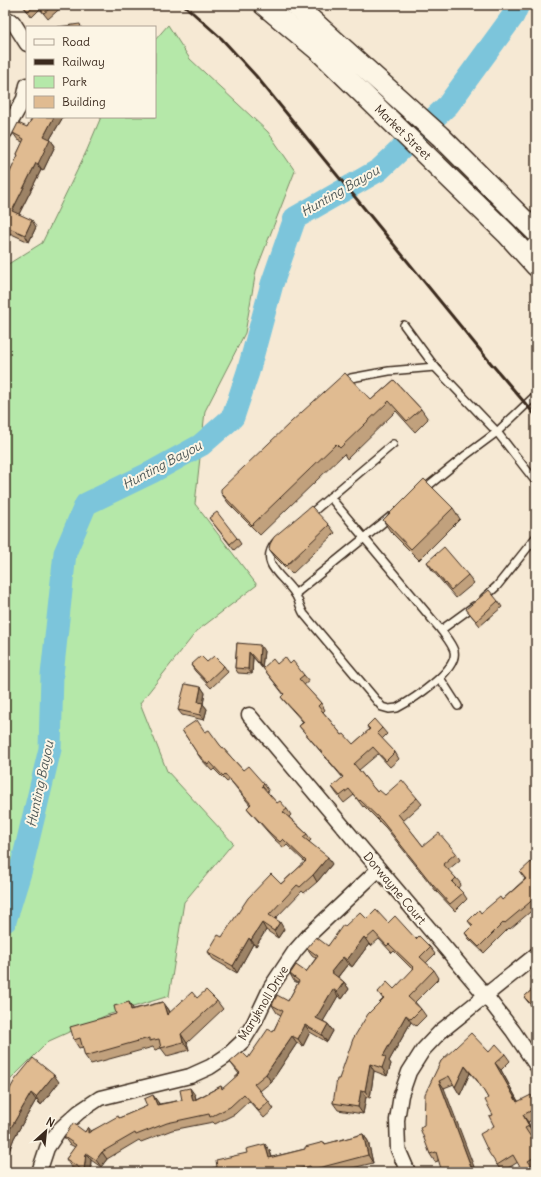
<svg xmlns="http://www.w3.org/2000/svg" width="541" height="1177" font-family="Delius,sans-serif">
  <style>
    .green { fill: #b5e8a9; stroke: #788964 }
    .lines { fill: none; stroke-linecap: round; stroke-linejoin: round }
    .river { stroke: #7bc5db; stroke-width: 23 }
    .service-casing { stroke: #3b2a1e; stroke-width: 10 }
    .minor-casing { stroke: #3b2a1e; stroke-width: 17 }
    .secondary-casing { stroke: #3b2a1e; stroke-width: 23 }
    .service { stroke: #fcf5e5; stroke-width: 7 }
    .minor { stroke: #fcf5e5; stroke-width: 14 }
    .secondary { stroke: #fcf5e5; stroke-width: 20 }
    .rail { stroke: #3b2a1e; stroke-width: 3 }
    .wall { fill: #c1a17d; stroke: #3b2a1e }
    .shaded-wall { fill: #9d8366; stroke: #3b2a1e }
    .building { fill: #e0bb91; stroke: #3b2a1e }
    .labels { text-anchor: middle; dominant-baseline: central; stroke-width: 4; stroke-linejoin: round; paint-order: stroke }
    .street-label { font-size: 12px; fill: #3b2a1e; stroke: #fcf5e5 }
    .water-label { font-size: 13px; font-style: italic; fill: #4e5857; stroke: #fcf5e5 }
  </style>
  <rect width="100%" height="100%" fill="#f6e9d4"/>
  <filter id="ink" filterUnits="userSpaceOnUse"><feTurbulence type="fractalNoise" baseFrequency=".025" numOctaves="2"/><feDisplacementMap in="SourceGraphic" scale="8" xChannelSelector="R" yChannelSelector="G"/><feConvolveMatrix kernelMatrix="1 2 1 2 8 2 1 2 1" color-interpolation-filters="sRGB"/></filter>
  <g filter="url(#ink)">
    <!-- green -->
    <path class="green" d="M168,25L190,59L268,132L295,171L256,271L245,333L205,411L195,504L257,585L197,631L140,703L167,771L233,843L184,902L169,996L107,1015L49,1041L5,1085V266L42,243L87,150L101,117H155V40Z"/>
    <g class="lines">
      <!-- river -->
      <path class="river" d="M5,921L21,869L50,749L52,675L65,553L86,504L152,472L201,445L233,417L248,372L272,284L295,218L379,170L448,105L513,16L518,5"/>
      <defs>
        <g id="service">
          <path d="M404,325L435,367L497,432L536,482"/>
          <path d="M343,385L351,378L389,371L435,367"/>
          <path d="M423,490L466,455L497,432L536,395"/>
          <path d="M308,516L393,444"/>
          <path d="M275,543C258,565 285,577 295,594C299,600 300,608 304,614L382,707L389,709L397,708C412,700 459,670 454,651C452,644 445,636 441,630L330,497"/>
          <path d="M295,594L390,517"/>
          <path d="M484,598L497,586L536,537"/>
          <path d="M441,630L474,606"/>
          <path d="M440,678L458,706"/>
        </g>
        <g id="minor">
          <path d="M5,18L13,22L27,44"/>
          <path d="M5,132L24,99L27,85"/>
          <path d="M527,256L536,242"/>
          <path d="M249,715L486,996L513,1031L536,1065"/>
          <path d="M39,1172L47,1148L59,1130L79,1112L100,1098L190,1076L210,1067L228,1055L243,1041L254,1023L271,987L295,951L309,935L379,869"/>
          <path d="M408,1172L398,1149L397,1120L401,1095L409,1072L423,1050L440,1032L536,955"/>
        </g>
        <g id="secondary">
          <path d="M264,5L319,51L507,234L536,266"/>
          <path d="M295,5L440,136L536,232"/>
        </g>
      </defs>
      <!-- service casing -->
      <use href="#service" class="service-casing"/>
      <!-- minor casing -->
      <use href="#minor" class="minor-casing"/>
      <!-- secondary casing -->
      <use href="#secondary" class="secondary-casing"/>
      <!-- service -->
      <use href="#service" class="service"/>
      <!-- minor -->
      <use href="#minor" class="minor"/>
      <!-- secondary -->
      <use href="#secondary" class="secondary"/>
      <!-- rail -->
      <path class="rail" d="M184,5L221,38L256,76L489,361L536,416"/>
    </g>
    <!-- wall -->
    <g class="wall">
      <path d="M22,5H64L48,19L40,9L32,17Z"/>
      <path d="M33,117H63L50,139L55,146L43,171L41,170L19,214L36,227L29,242L5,231V183L18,156L17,154L23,142L18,140L13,133L27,127Z"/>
      <path d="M394,380L421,409L428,419L415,432L396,411L347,459L344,454L260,535L229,504L221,493L371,400Z"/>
      <path d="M453,508L460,519L419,560L390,531L383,520Z"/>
      <path d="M209,518L237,538L241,544L234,550Z"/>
      <path d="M329,525L335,533L292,574L275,557L269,549Z"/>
      <path d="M427,562L468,575L474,583L456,598L432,570Z"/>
      <path d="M498,601L502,607L480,626L466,609Z"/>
      <path d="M237,643L264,651L262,668L253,657L252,674L238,673L235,668Z"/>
      <path d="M207,662L224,666L228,672L211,688L195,671L191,665Z"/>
      <path d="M277,664H290L304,675L309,681L304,685L321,703L325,710L323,712L342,735L353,744L369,730L367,726L382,728L387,734L382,739L395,752L399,759L390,767L378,754L359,770L377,792L385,795L417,798L422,804L403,821L423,846L456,853L460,860L448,870L456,878L461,884L458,888L463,893L467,899L455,911L436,891L386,828L364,806L363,807L354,795L344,803L336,793L332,787L343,778L304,732L299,726L303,722L286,703L281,697L284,695L263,668Z"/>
      <path d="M201,687L205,693L203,704L207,709L204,720L182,715L178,710Z"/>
      <path d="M182,730L206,732L220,745L243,770L264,784L269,791L267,792L277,803L287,809L291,815L289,817L307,834L311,840L309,842L332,864L317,882L304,893L302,891L275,919L284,929L278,938L266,930L256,946L253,944L237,973L213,959L208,952L222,937L305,862L287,845L284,848L274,839L252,814L247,808L250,805L230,780L227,782L214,769L212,771L201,759Z"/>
      <path d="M536,862V907L510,929L509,928L484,953L469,939L465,933L472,926L468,921L502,900L525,879L520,872L534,865Z"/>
      <path d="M367,919L388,923L430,947L435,954L426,963L434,970L439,978L415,1002L421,1009L426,1016L416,1026L411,1022L389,1061L391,1064L387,1076L374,1071L370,1098L366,1097L363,1114L338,1110L333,1103L339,1079L383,999L378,992L394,989L413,970L394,951L392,953L379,939L371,946L369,944L352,967L348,964L338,977L344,982L349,989L342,999L338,996L323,1021L328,1024L333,1031L327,1042L310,1032L303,1046L297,1043L271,1082L260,1091L269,1102L274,1109L264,1118L249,1101L235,1114L215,1124L213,1122L172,1130L141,1142L139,1140L107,1159L101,1167L91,1160L90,1172H80L71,1167L66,1159L75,1147L69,1144L64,1137L85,1132L88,1127L91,1131L119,1118L158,1102L159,1104L182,1100L195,1095L196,1099L221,1086L223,1089L239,1074L230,1062L248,1058L273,1032L281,1015L277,1013L272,1005L288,1001L298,983L294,981L290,974L306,972L316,958L312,955L307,948L328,946L345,926Z"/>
      <path d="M536,986V1011L528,1002L524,997Z"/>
      <path d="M197,998L217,1001L223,1009L187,1043L189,1050L167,1056L161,1048L155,1050L153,1047L91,1064L85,1056L83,1047L79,1048L74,1040L134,1009L163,1002L169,1010L170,1013Z"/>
      <path d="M489,1052L505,1054L510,1061L501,1070L518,1101L536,1102V1118L528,1122L534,1134L530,1136L536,1145V1166L534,1168L518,1162L502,1172L497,1165L494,1126L493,1115L488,1098L480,1084L470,1073L460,1095L454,1084L444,1088L438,1161L435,1162L430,1154L424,1126L441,1061Z"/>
      <path d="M59,1082L41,1105L36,1100L14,1138L5,1162V1098Z"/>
      <path d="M363,1134L368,1141L373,1163L336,1172H200L217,1167L270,1151L272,1157L305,1149L324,1142L326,1144Z"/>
    </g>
    <!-- shaded-wall -->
    <g class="shaded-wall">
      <path d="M54,117H63L50,139L55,146L43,171L38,164L44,136Z"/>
      <path d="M36,163L41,170L17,218L12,211Z"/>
      <path d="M32,220L36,227L29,242L25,235Z"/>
      <path d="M260,645L264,651L262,668L259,663Z"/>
      <path d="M249,652L253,657L252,674L248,669Z"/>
      <path d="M201,687L205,693L203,704L207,709L204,720L200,715L198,702Z"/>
      <path d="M328,857L332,864L317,882L313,875Z"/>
      <path d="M280,922L284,929L278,938L274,931Z"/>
      <path d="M262,923L266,930L256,946L251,940Z"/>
      <path d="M364,937L369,944L352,967L347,960Z"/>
      <path d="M249,938L253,944L237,973L233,966Z"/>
      <path d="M343,957L348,964L336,979L331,972Z"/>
      <path d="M344,982L349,989L342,999L337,992Z"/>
      <path d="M333,989L338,996L321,1025L316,1018Z"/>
      <path d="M129,1002L134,1010H131Z"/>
      <path d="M163,1002L169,1010L173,1023L167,1015Z"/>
      <path d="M406,1015L411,1022L389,1061L391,1064L387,1076L382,1068L383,1056Z"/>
      <path d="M328,1024L333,1031L327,1042L322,1035Z"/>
      <path d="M305,1025L310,1032L303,1046L298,1039Z"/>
      <path d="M181,1034L187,1043L189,1050L183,1042Z"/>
      <path d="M292,1036L297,1043L271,1082L266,1074Z"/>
      <path d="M495,1063L501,1070L522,1109L517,1102Z"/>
      <path d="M370,1064L374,1071L370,1098L365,1091Z"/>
      <path d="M465,1066L470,1073L460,1095L455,1087Z"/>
      <path d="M54,1075L59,1082L41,1105L36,1097Z"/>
      <path d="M439,1081L444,1088L476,1172H473Z"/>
      <path d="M190,1088L195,1095L198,1108L193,1101Z"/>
      <path d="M361,1090L366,1097L363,1114L358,1107Z"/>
      <path d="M31,1093L36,1100L14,1138L5,1162V1142L9,1131Z"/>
      <path d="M153,1095L158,1102L162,1112L157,1105Z"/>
      <path d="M523,1115L528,1122L534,1134L529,1126Z"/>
      <path d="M88,1127L93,1134L88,1133Z"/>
      <path d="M363,1134L368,1141L373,1163L368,1155Z"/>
      <path d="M265,1144L270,1151L274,1165L269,1158Z"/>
      <path d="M102,1152L107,1159L101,1167L96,1160Z"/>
      <path d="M86,1153L91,1160L90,1172H85L84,1171Z"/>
    </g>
    <!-- building -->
    <g class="building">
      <path d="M22,5H35L28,11Z"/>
      <path d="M37,5H54L44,13Z"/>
      <path d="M80,24L81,27H57Z"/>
      <path d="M33,117H54L44,136L50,139L38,164L36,163L12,211L32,220L25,235L5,226V183L18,155L17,154L24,139L13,133L18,123L27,127Z"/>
      <path d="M345,373L371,400L394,380L421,409L407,421L389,401L340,448L336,444L252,525L221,493V489L291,422Z"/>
      <path d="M424,479L453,508L411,549L383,520Z"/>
      <path d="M311,506L329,525L286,566L269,549L270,544L274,537Z"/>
      <path d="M217,512L237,538L230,544L209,518Z"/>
      <path d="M444,547L468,575L451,590L427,562Z"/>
      <path d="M489,590L498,601L476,621L466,609Z"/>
      <path d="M237,643L260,645L259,663L249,652L248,669L235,668Z"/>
      <path d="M201,656L207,662L214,656L224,666L207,682L191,665Z"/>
      <path d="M285,657L290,664L293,661L304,675L299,679L321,703L318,706L342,735L344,734L353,744L370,729L367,726L374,719L382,728L377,733L395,752L386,761L373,747L354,764L377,792L379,790L385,795L402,780L417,798L398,814L423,846L439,833L456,853L443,864L456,878L452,882L463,893L450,904L432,884L382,821L360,800L359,801L349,789L340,796L332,787L343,777L299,726L304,722L281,697L284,694L263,668L273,659L277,664Z"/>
      <path d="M185,684L201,687L198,702L203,703L200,715L178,710Z"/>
      <path d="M197,720L205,732L209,730L220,745L243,770L248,766L264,784L262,786L277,803L280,801L287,809L283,812L307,834L303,837L328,857L313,875L300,887L297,885L269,915L280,922L274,931L262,923L251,940L249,938L233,966L208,952L218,935L222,937L248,898L271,874L281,884L306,861L283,839L280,842L270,833L247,808L251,804L225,774L223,776L210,762L208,765L197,753L182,730Z"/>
      <path d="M531,862L534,865L536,862V896L529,903L505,923L504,922L479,947L465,933L473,925L468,921L479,910L481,913L500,897L502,900L526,879L520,872Z"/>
      <path d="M376,910L388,923L395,916L416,939L419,936L430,947L420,957L434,970L408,997L421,1009L411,1019L406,1015L383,1056L386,1057L382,1068L370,1064L365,1091L361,1090L358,1107L333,1103L337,1079H339L353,1039L368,1014L384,998L378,992L387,982L394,989L414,968L389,944L387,946L374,932L366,939L364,937L347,960L343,957L331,972L344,982L337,992L333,989L316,1018L328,1024L322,1035L305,1025L298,1039L292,1036L266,1074L254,1084L269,1102L259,1111L244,1094L230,1107L210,1117L209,1114L167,1123L136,1135L135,1133L102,1152L96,1160L86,1153L84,1171L66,1159L76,1145L64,1137L73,1123L85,1132L88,1127V1133L118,1116L119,1118L147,1106L144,1099L153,1095L157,1105L182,1100L180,1090L190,1088L193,1101L221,1086L222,1089L240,1073L230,1062L242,1052L248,1058L268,1029L273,1032L283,1011L272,1005L277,995L288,1001L299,981L290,974L296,965L306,972L318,956L307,948L316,937L328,946L343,925L345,926L360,912L367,919Z"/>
      <path d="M536,972V983L531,977Z"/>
      <path d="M536,986V1009L524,997Z"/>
      <path d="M206,990L217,1001L181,1034L183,1042L161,1048L159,1039L149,1041V1038L85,1056L80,1038L74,1040L70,1027L116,1014L114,1006L129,1002L131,1010L163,1002L167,1015L192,992L197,998Z"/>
      <path d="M471,1033L489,1052L496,1044L505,1054L495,1063L517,1102L531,1095L536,1104V1108L523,1115L529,1126L525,1128L536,1145V1156L528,1161L536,1171V1172H523L517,1162L513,1155L497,1165L489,1153L480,1134L494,1126L489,1116L493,1115L485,1100L488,1098L477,1080L465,1066L455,1087L449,1076L439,1081L473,1172H442L436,1152L430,1154L420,1128L424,1126L425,1094L441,1061Z"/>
      <path d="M33,1058L54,1075L36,1097L31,1093L9,1131L5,1142V1098L15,1080Z"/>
      <path d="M363,1134L368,1155L311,1170L310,1166L287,1172H200L217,1167L216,1160L247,1153L246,1149L265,1144L269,1158L305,1149V1147L324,1142L325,1144Z"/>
    </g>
  </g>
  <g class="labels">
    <!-- street labels -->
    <g class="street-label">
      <text transform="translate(403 132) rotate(44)">Market Street</text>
      <text transform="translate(395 888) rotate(50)">Dorwayne Court</text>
      <text transform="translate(263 1003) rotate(-59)">Maryknoll Drive</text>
    </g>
    <!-- water labels -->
    <g class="water-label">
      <text transform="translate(340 191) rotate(-30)">Hunting Bayou</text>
      <text transform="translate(162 465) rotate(-28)">Hunting Bayou</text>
      <text transform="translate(40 784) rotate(-78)">Hunting Bayou</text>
    </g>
  </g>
  <!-- margin -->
  <rect width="541" height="1177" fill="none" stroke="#fcf5e5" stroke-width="20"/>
  <rect x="10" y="10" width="521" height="1157" fill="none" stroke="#3b2a1e" stroke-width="1.5" filter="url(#ink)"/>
  <!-- legend -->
  <rect x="26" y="26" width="130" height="92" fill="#fcf5e5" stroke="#afa495"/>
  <rect x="34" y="39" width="20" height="6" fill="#fcf5e5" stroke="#afa495"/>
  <text x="62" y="46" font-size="12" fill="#3b2a1e">Road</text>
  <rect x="34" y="59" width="20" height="6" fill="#3b2a1e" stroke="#afa495"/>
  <text x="62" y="66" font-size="12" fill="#3b2a1e">Railway</text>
  <rect x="34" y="76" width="20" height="12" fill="#b5e8a9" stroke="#afa495"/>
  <text x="62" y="86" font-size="12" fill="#3b2a1e">Park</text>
  <rect x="34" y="96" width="20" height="12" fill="#e0bb91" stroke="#afa495"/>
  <text x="62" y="106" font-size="12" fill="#3b2a1e">Building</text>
  <!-- north arrow -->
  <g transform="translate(46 1131) rotate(27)" stroke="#fcf5e5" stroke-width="3" paint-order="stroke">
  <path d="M0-3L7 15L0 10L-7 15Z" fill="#3b2a1e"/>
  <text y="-6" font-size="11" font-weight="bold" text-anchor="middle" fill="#3b2a1e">N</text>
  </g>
</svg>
